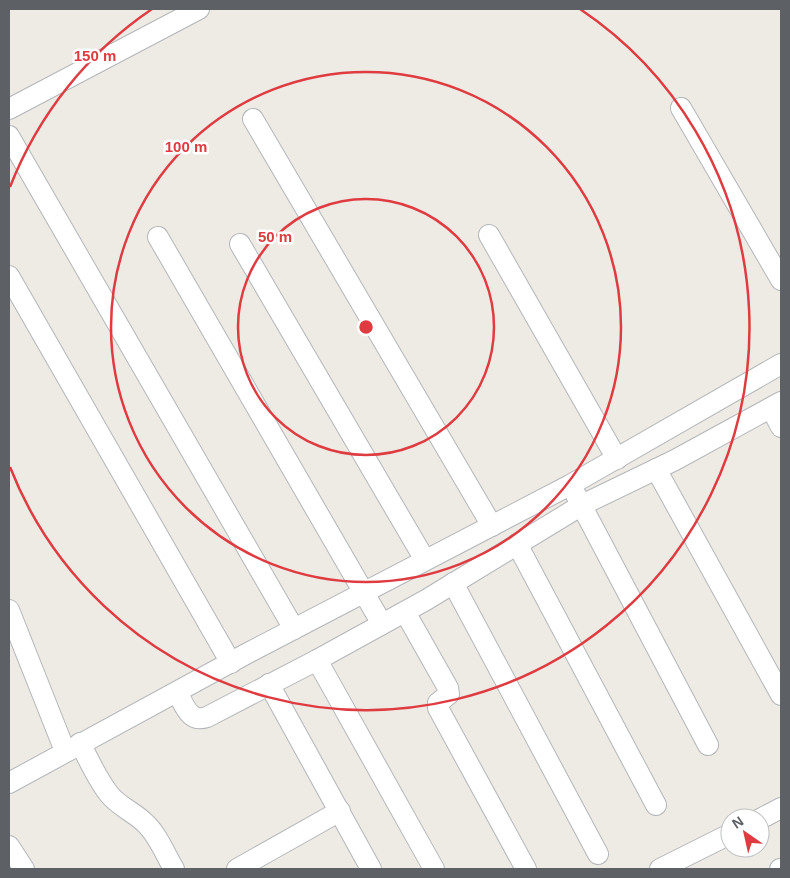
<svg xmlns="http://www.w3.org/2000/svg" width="790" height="878" font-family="Helvetica,sans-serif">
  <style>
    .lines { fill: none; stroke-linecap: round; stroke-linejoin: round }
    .minor-casing { stroke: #b3b6b9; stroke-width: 22 }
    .minor { stroke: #fff; stroke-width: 20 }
    .ring { fill: none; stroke: #de3c41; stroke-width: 2.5 }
    .centre { fill: #de3c41; stroke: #fff; stroke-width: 2.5 }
    .ring-label { font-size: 15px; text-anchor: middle; font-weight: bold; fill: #de3c41; stroke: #fff; stroke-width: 5; stroke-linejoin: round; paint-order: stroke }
  </style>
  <rect width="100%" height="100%" fill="#eeebe5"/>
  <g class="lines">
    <defs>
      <g id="minor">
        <path d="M681,108L781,280"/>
        <path d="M9,109L199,9"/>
        <path d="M253,119L492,526"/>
        <path d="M9,136L294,629"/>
        <path d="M489,235L617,459"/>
        <path d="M158,237L382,624"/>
        <path d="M240,244L425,560"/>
        <path d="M9,276L231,663"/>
        <path d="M771,408L781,427"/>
        <path d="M656,469L781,695"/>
        <path d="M576,495L708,745"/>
        <path d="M517,544L656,805"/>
        <path d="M453,583L598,854"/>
        <path d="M9,610L65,751"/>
        <path d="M405,612L448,688L449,694L438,703V708L526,869"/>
        <path d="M317,660L434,869"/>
        <path d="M269,684L371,869"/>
        <path d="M177,692C185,706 189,723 207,717L317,660L426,600L582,505L675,460L781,402"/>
        <path d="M80,743C89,760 97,779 109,794C118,806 134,812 145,823C158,835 165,854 174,869"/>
        <path d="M9,783L246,654L570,485L781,364"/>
        <path d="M760,819L781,808"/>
        <path d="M9,846L24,869"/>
        <path d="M237,869L340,811"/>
        <path d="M660,869L730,834"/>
        <path d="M780,869H781"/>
      </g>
    </defs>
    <!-- minor casing -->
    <use href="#minor" class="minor-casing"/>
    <!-- minor -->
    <use href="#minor" class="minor"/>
  </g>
  <!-- distance rings -->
  <g class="ring">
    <circle cx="366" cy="327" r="128"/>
    <circle cx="366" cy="327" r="255"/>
    <path d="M10 187A383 383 0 0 1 152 9M580 9A383 383 0 1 1 10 467"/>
  </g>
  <circle cx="366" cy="327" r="8" class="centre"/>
  <g class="ring-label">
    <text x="95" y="61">150 m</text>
    <text x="186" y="152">100 m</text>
    <text x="275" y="242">50 m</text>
  </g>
  <!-- border -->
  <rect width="790" height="878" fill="none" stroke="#5d6165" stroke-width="20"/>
  <!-- north arrow -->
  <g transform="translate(745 833) rotate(326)"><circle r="24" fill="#ffffff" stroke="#bec0c1"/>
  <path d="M0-4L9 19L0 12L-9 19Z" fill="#de3c41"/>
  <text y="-8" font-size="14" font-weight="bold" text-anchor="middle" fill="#5d6165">N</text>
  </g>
</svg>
